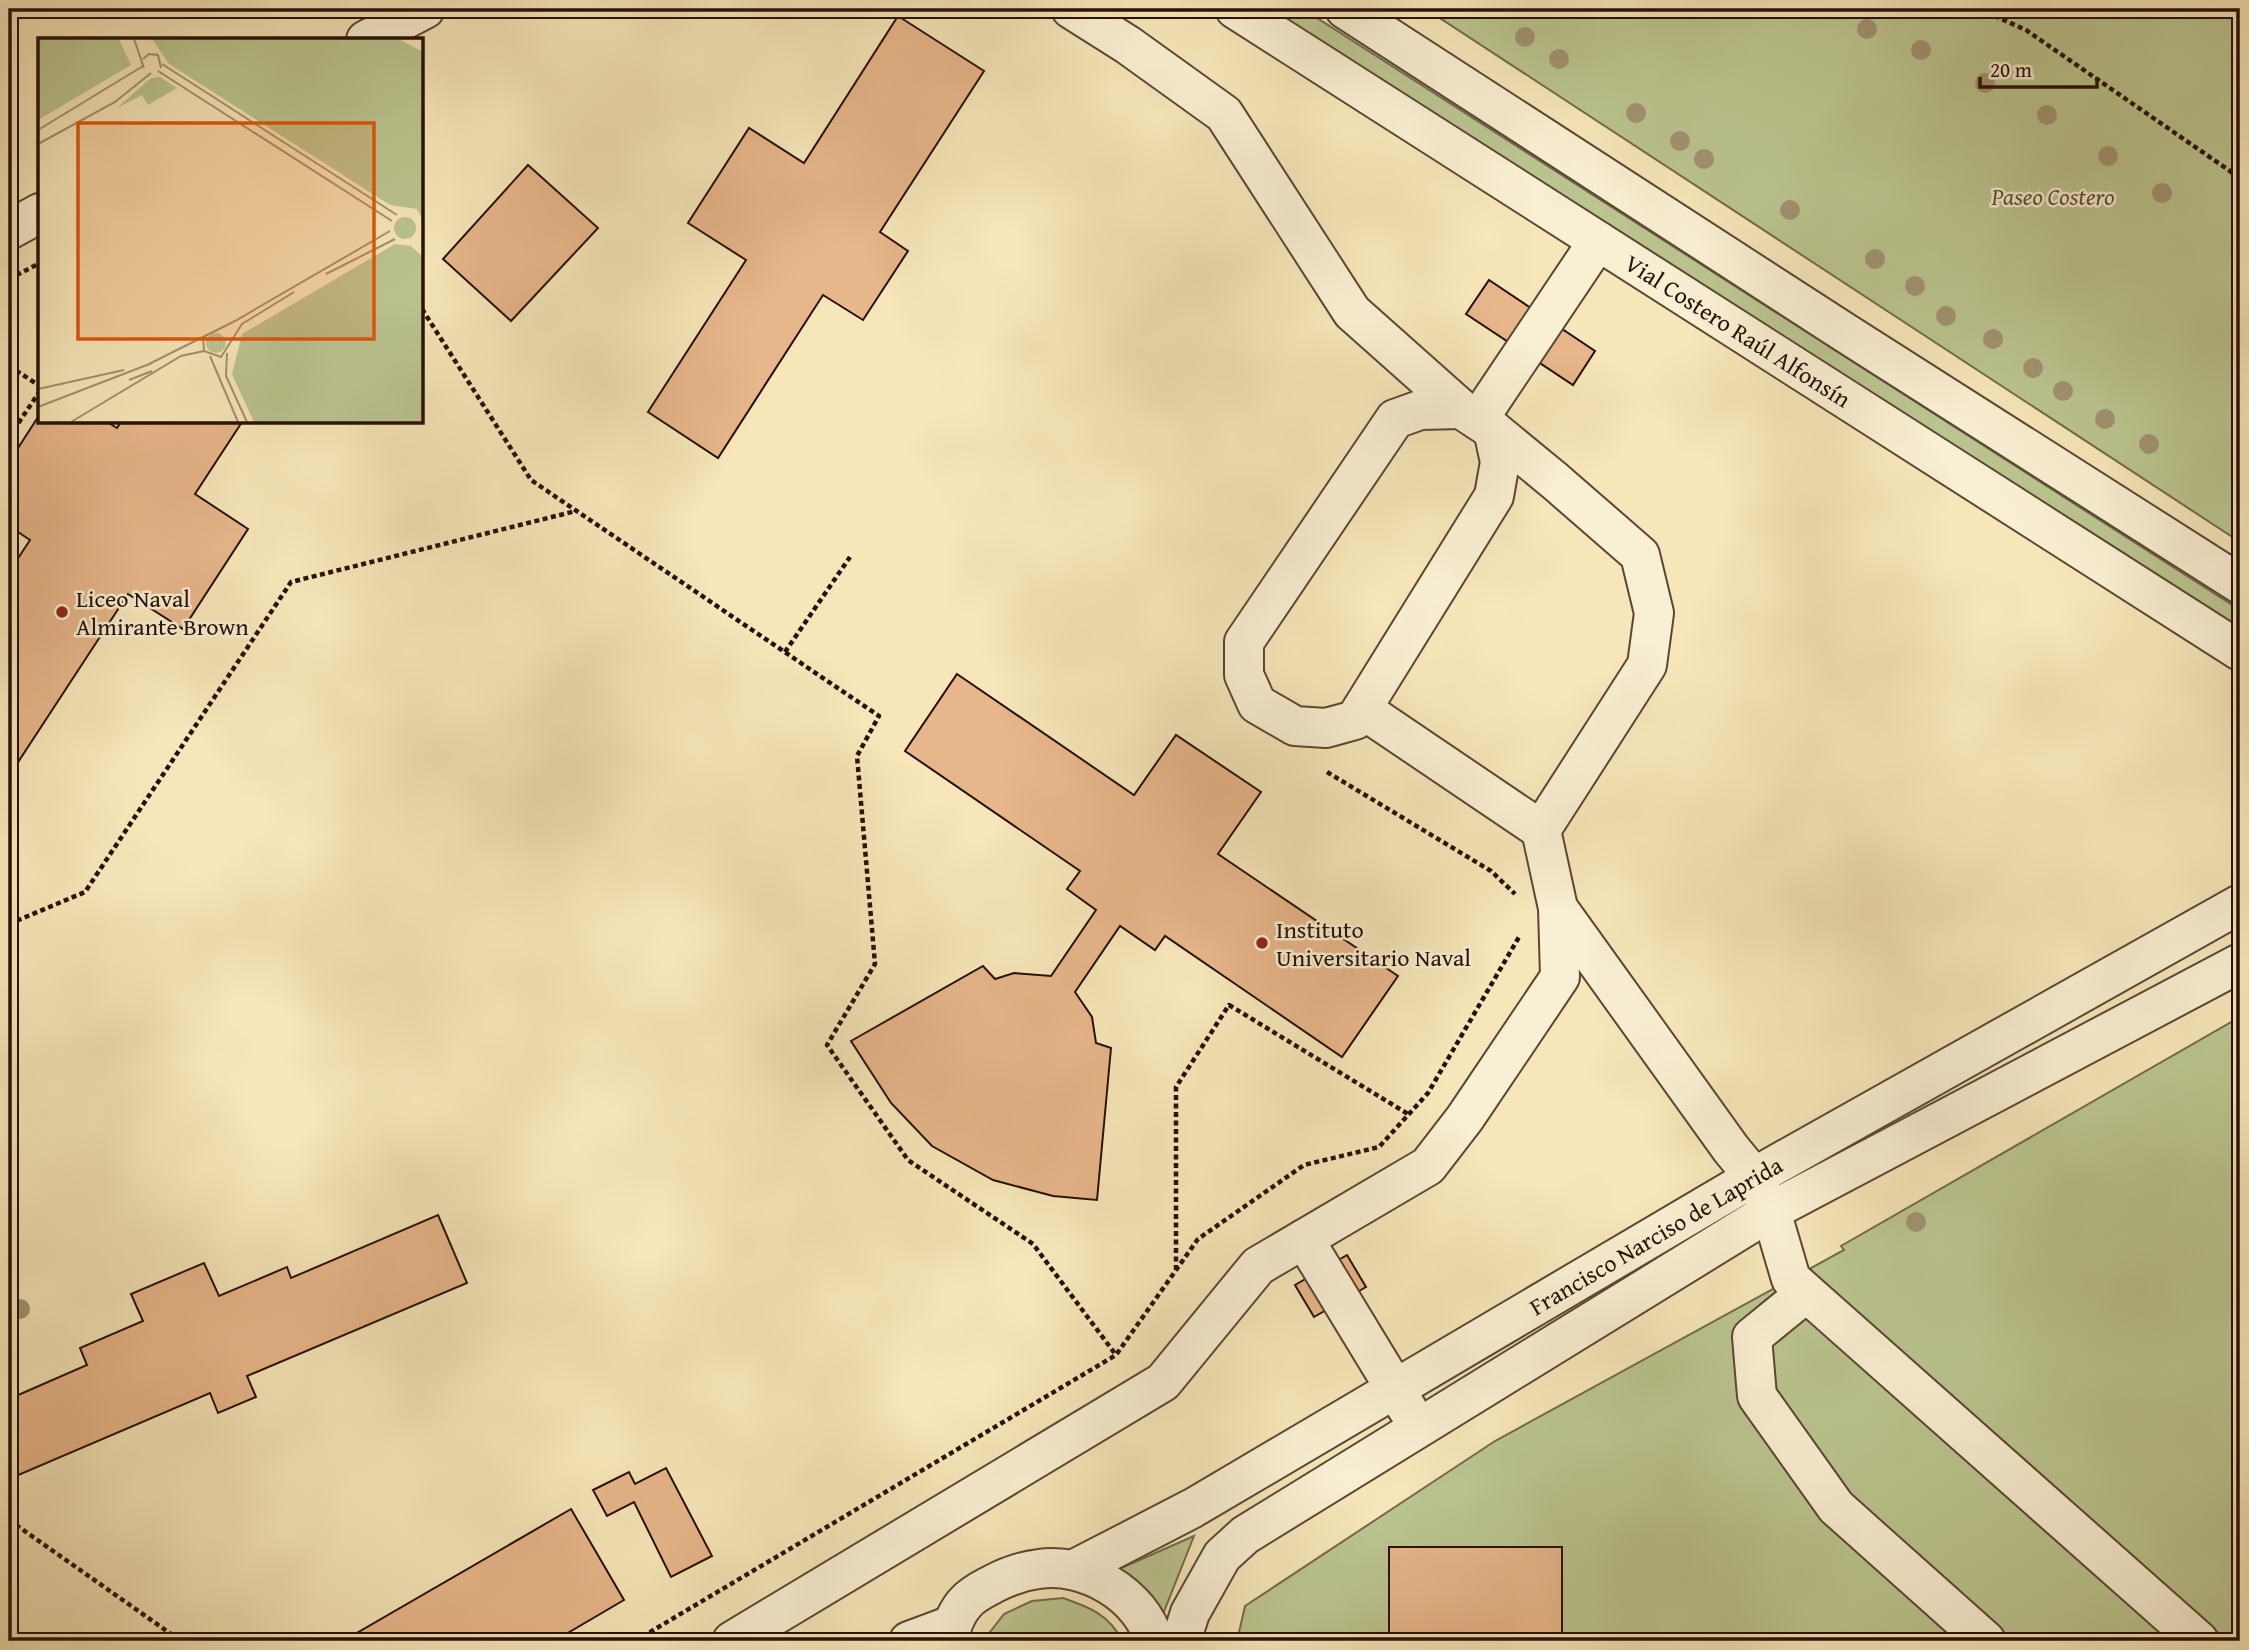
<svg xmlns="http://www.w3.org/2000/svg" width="2249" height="1650" font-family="'Gentium Book Plus',serif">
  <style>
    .green { fill: #bbc590; stroke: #716a4c; stroke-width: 2 }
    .building { fill: #e7b68a; stroke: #271007; stroke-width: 2 }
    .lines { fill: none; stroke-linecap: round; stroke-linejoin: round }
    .minor-casing { stroke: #5b4634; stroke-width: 42 }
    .path { stroke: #271007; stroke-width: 4.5; stroke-dasharray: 5 3.5; stroke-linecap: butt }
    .minor { stroke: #f9efd2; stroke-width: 38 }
    .tree { fill: #a19372 }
    .poi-dot { fill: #8f2418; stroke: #f9efd2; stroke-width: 2.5 }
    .labels { text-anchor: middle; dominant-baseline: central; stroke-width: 5; stroke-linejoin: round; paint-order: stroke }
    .park-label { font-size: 24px; font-style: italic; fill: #5b4f37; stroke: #f9efd2 }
    .street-label { font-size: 24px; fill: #271007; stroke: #f9efd2 }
    .poi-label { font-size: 24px; fill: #271007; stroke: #f9efd2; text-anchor: start }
    .inset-road { fill: none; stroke: #a39072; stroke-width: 2 }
    .view { fill: #de550c; fill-opacity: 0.15; stroke: #de550c; stroke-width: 3.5 }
    .inset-edge { fill: none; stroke: #271007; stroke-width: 3.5 }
  </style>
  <rect width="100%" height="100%" fill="#f6e6b9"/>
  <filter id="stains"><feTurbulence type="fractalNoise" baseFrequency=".00286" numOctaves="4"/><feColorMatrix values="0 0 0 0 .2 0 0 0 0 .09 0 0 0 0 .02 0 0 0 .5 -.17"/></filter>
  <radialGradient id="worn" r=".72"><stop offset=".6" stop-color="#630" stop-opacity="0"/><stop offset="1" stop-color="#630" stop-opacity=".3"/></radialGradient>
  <!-- green -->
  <g class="green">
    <path d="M1267,9H1303L2240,610V630Z"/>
    <path d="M1426,9H2240V542Z"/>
    <path d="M2240,1017V1641H1237L1245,1606L1495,1441L1844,1250L1841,1246Z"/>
    <path d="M1194,1536L1163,1614L1119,1569Z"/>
    <path d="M1063,1598C1089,1607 1110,1615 1122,1641H983L1004,1614L1032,1601Z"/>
  </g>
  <!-- building -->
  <g class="building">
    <path d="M898,16L984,71L880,232L908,251L863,320L823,295L718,458L648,412L746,260L688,223L749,128L804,163Z"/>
    <path d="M528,165L598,228L511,321L443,259Z"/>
    <path d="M1489,280L1595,351L1573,385L1466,314Z"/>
    <path d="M40,414V422H107L117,428L121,422H242L195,494L248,529L183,629L128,594L9,776V572L30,540L9,526V462Z"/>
    <path d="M957,674L1134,795L1176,735L1261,792L1218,854L1398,976L1342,1057L1165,936L1155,950L1120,926L1075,992L1092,1017L1096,1043L1111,1048L1097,1200L1053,1196L993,1180L932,1146L891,1103L851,1041L983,966L995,979L1014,973L1051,976L1096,910L1067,889L1080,871L905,751Z"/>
    <path d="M438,1215L467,1283L247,1376L256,1397L218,1413L210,1393L9,1479V1399L87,1365L80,1348L143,1321L131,1294L204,1263L219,1296L287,1267L291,1278Z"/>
    <path d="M1347,1255L1366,1287L1314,1317L1295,1285Z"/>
    <path d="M666,1468L712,1556L671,1577L634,1502L607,1516L593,1490L629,1472L635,1484Z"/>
    <path d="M571,1509L624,1600L554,1641H343Z"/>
    <rect x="1389" y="1547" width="173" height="94"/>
  </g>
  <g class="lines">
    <defs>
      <g id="minor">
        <path id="s1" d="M1235,9L2240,651"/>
        <path d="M1345,9L1844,332L2240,584"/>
        <path d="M366,40L425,9"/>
        <path d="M9,230L40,213"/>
        <path d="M1461,409L1420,410L1395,419L1244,642V675L1257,704L1295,726L1326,728L1355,720L1494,496L1500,462L1493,430"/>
        <path d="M1478,420L1598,241"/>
        <path d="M1362,709L1541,830"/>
        <path d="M1558,908L1731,1149L1754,1177L1771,1211L1791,1279L2199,1641"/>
        <path d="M1304,1239L1408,1410"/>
        <path d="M1806,1293L1752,1337L1757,1396L1836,1507L1986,1641"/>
        <path id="s2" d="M1073,1570L1193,1508L1754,1177L2240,904"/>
        <path d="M732,1641L1163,1382L1258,1266L1428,1166L1465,1118L1560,977L1558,908L1541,830L1647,665L1654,613L1640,555L1555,481L1493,430L1461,409L1352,312L1224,114L1128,45L1071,9"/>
        <path d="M909,1641L952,1625"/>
        <path d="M948,1641C951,1628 956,1612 966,1602C973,1594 984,1589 993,1584C1008,1576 1022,1571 1039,1569C1085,1562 1142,1595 1154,1641"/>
        <path d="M1181,1641L1190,1613L1222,1556L1245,1535L1771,1211L2240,963"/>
      </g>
    </defs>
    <!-- minor casing -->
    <use href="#minor" class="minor-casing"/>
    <!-- path -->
    <g class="path">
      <path d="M1979,9L2026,30L2240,178"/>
      <path d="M9,279L40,263"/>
      <path d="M422,309L531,480L879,716L857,756L875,964L827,1045L908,1160L1033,1244L1116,1355"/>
      <path d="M9,366L40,386"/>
      <path d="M9,437L40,391"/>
      <path d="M785,652L850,557"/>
      <path d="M1327,772L1491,871L1515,894"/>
      <path d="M9,924L85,892L291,582L576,511"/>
      <path d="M1176,1270V1087L1229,1005L1408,1114"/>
      <path d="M9,1520L181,1641"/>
      <path d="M635,1641L1116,1355L1198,1239L1304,1165L1379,1147L1428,1093L1519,937"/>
    </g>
    <!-- minor -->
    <use href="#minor" class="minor"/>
  </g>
  <!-- trees -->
  <g class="tree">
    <circle cx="1867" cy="29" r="10"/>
    <circle cx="1525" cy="37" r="10"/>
    <circle cx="1921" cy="50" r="10"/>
    <circle cx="1559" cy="59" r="10"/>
    <circle cx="1985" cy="83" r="10"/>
    <circle cx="1636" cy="113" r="10"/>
    <circle cx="2047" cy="115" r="10"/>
    <circle cx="1680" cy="141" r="10"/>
    <circle cx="2108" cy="156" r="10"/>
    <circle cx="1704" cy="159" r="10"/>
    <circle cx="2162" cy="193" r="10"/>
    <circle cx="1790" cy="210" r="10"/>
    <circle cx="1875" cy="259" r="10"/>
    <circle cx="1915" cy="286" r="10"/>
    <circle cx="1946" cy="316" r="10"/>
    <circle cx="1993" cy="339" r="10"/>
    <circle cx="2033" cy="368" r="10"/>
    <circle cx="2063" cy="391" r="10"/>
    <circle cx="2105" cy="419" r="10"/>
    <circle cx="2149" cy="444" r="10"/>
    <circle cx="1916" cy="1222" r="10"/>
    <circle cx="20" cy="1309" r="10"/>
  </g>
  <!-- markers -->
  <g class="poi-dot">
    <circle cx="62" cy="612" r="7"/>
    <circle cx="1262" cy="943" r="7"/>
  </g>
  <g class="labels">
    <!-- park labels -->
    <g class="park-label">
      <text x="2053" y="196">Paseo Costero</text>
    </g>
    <!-- street labels -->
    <g class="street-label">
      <text stroke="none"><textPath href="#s1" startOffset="597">Vial Costero Raúl Alfonsín</textPath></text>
      <text stroke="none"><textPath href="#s2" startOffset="672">Francisco Narciso de Laprida</textPath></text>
    </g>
    <!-- poi labels -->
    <g class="poi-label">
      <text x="76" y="598">Liceo Naval<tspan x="76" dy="28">Almirante Brown</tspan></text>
      <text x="1276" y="929">Instituto<tspan x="1276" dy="28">Universitario Naval</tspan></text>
    </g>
  </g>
  <!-- overview -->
  <g transform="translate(38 38)">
    <rect width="385" height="385" fill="#f6e6b9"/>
    <path d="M0,1H81L93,27L0,82ZM114,1H361L385,14V182L379,171L352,167L131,26ZM122,39L139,50L110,67L104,57L79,70L113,40ZM356 190a11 11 0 1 1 22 0a11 11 0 1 1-22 0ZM357,206L373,208L385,219V384H216L194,336L204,296ZM168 305a10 10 0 1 1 20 0a10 10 0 1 1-20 0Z" fill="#bbc590"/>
    <path class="inset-road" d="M96,1L106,30M105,21L111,16L120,17L123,30M124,26L359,177M120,33L354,183M0,92L105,28M0,106L77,64L113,35M288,236L357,201M165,298L166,313L183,319L204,286L256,254M189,315L188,338L209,384M172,318L200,384M109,327L197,283L352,193M91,342L114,333M0,351L86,332M0,369L114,325M33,384L143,318L166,313"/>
    <path class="view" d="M40,85H336V301H40Z"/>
    <rect width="385" height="385" class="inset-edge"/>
  </g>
  <!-- margin -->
  <rect width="2249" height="1650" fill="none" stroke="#f6e6b9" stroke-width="35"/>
  <rect x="10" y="10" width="2228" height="1629" fill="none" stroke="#271007" stroke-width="3.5"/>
  <rect x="18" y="18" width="2214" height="1615" fill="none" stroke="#271007" stroke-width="2"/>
  <!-- scale -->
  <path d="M1980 77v10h117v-10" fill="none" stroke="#271007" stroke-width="3.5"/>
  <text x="1990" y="77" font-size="21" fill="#271007" stroke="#f9efd2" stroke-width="5" paint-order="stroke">20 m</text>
  <rect width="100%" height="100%" filter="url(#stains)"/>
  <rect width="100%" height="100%" fill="url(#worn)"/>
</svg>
